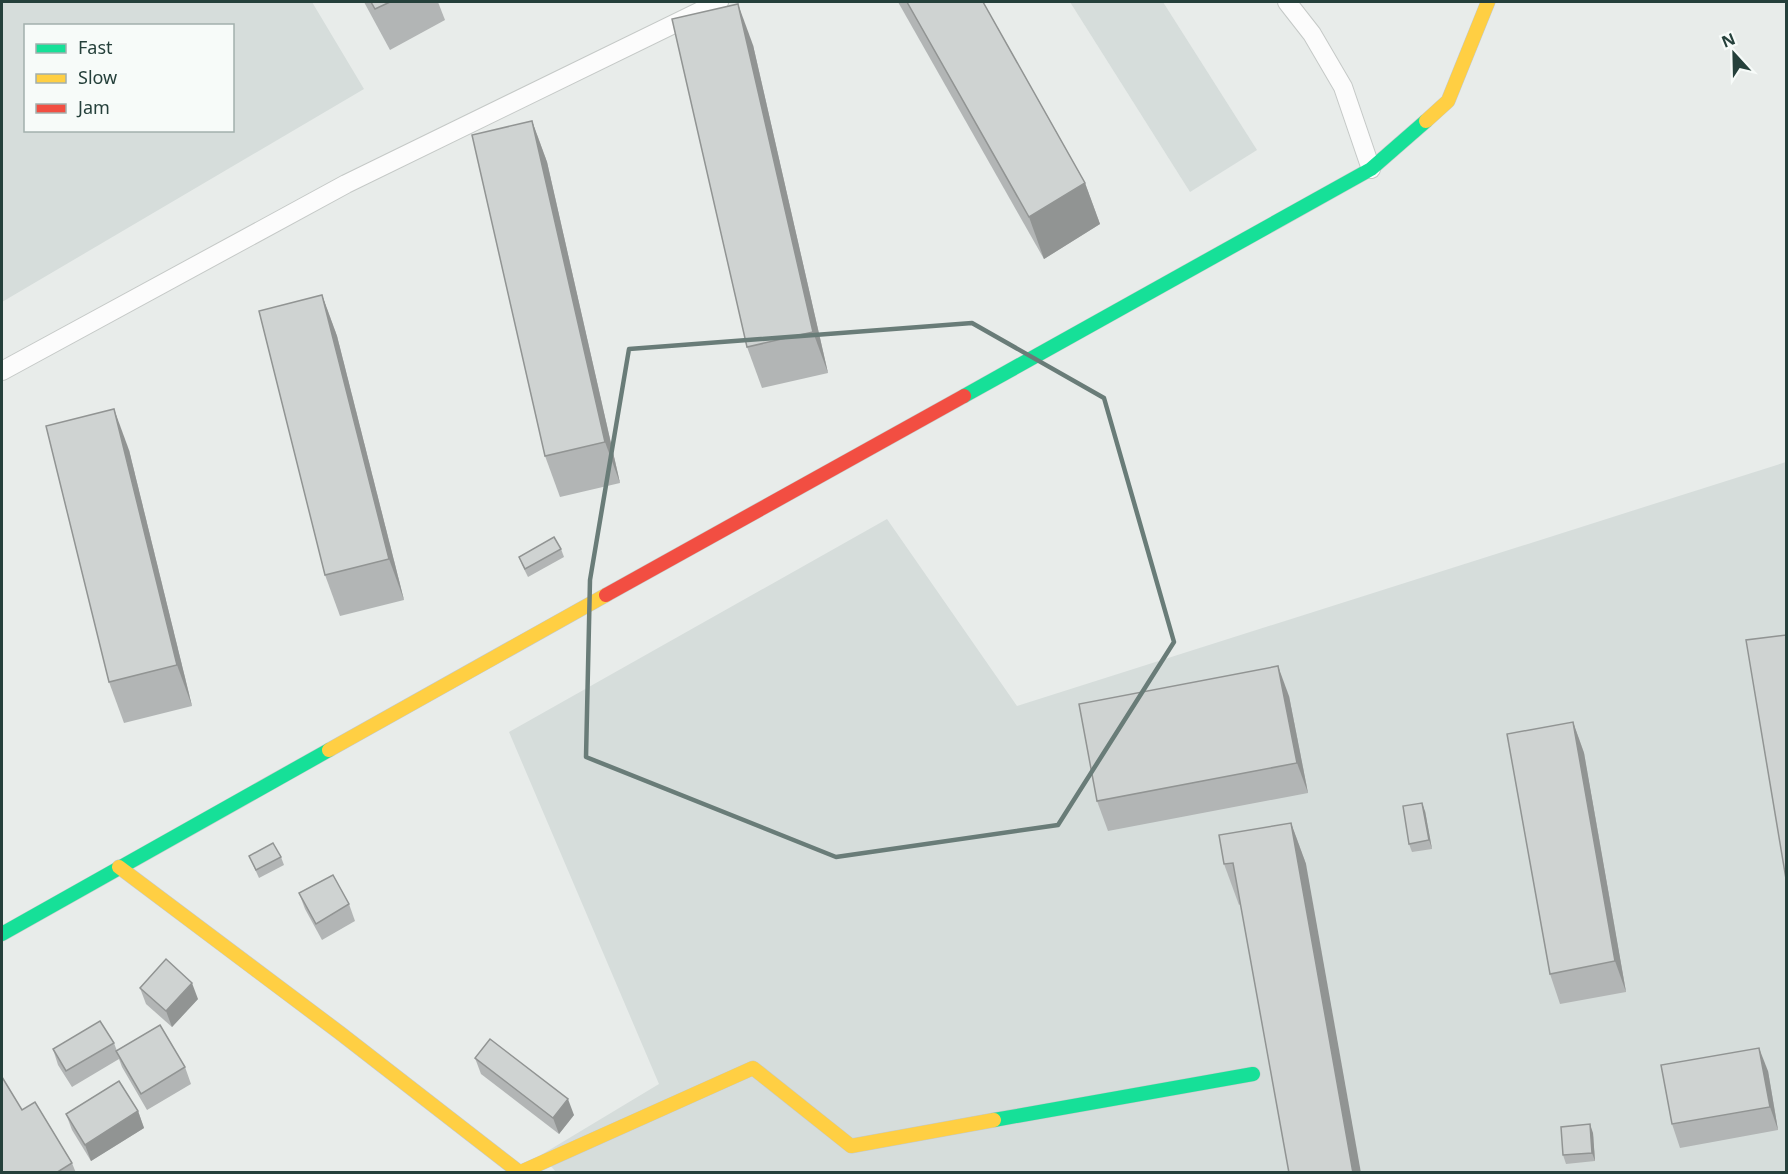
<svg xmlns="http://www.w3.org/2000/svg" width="1788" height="1174" font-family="'Noto Sans',sans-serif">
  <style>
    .built { fill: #d6dddb; fill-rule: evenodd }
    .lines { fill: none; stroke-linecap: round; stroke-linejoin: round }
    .lane-casing { stroke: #c5c9c7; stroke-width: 20 }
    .fast-casing { stroke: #c4cac8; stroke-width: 15 }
    .slow-casing { stroke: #c4cac8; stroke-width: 15 }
    .jam-casing { stroke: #c4cac8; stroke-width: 15 }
    .lane { stroke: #fcfcfc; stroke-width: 18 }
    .fast { stroke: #16e098; stroke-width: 14 }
    .slow { stroke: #ffcf43; stroke-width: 14 }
    .jam { stroke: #f24e42; stroke-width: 14 }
    .wall { fill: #b2b5b5 }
    .shaded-wall { fill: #919493 }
    .building { fill: #cfd3d2; stroke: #919493; stroke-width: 1.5 }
    .marked { fill: none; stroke: #697c78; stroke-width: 4.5; stroke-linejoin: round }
  </style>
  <rect width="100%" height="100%" fill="#e8ecea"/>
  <!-- built -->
  <g class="built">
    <path d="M2,2H312L364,89L2,302ZM26,26H232V130H26Z"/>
    <path d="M1070,2H1163L1257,150L1190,192Z"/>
    <path d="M1786,462V1172H556L541,1155L659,1084L509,732L887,519L1017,706Z"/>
  </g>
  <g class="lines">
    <defs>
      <g id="lane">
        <path d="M1287,2L1312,34L1343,87L1371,169"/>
        <path d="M2,371L346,184L719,2"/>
      </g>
      <g id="fast">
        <path d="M964,396L1371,169L1426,121"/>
        <path d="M2,934L329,750"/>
        <path d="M994,1120L1253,1074"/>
      </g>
      <g id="slow">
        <path d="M1426,121L1448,101L1488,2"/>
        <path d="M329,750L606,595"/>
        <path d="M119,867L340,1033L519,1172"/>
        <path d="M521,1172L753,1068L851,1146L994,1120"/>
      </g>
      <path id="jam" d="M606,595L964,396"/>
    </defs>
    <!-- lane casing -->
    <use href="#lane" class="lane-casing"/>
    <!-- fast casing -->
    <use href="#fast" class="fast-casing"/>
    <!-- slow casing -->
    <use href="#slow" class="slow-casing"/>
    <!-- jam casing -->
    <use href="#jam" class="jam-casing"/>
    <!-- lane -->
    <use href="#lane" class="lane"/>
    <!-- fast -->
    <use href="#fast" class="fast"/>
    <!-- slow -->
    <use href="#slow" class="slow"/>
    <!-- jam -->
    <use href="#jam" class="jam"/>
  </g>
  <!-- wall -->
  <g class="wall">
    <path d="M364,2H438L445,20L390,50Z"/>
    <path d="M898,2H983L1085,183L1100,224L1044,259Z"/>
    <path d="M753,45L828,373L762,388L747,347Z"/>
    <path d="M532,121L547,162L620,483L560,497L545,456Z"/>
    <path d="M322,295L337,336L404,600L340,616L325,575Z"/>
    <path d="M129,450L192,706L124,723L109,682Z"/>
    <path d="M561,549L564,557L528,577L522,565L519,557Z"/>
    <path d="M1289,696L1308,793L1108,831L1097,801Z"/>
    <path d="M1573,722L1584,753L1626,992L1560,1004L1550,974Z"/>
    <path d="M1425,811L1432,849L1412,852L1409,844Z"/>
    <path d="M1291,823L1306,864L1239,905L1224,864Z"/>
    <path d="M249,856L281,857L284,865L259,878Z"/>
    <path d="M299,893L349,904L355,921L322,940L305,909Z"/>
    <path d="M140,988L198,999L172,1027L146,1004Z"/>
    <path d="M114,1043L117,1051L185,1067L191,1084L147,1110L122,1067L119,1059L72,1087L58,1065L53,1049Z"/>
    <path d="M475,1058L574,1115L559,1134L481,1074Z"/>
    <path d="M1768,1071L1778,1130L1680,1148L1672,1124Z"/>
    <path d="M22,1110L72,1163L76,1173H2Z"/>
    <path d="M138,1111L144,1128L91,1161L72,1130L66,1114Z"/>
    <path d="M1593,1133L1595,1161L1566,1164L1563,1155Z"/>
  </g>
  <!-- shaded-wall -->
  <g class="shaded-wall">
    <path d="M738,4L753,45L828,373L813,332Z"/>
    <path d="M532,121L547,162L620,483L605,442Z"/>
    <path d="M1085,183L1100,224L1044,259L1029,217Z"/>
    <path d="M322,295L337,336L404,600L389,559Z"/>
    <path d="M114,409L129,450L192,706L177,665Z"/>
    <path d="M1278,666L1289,696L1308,793L1297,763Z"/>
    <path d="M1573,722L1584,753L1626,992L1615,961Z"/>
    <path d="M1422,803L1425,811L1432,849L1429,840Z"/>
    <path d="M1291,823L1306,864L1361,1173H1353Z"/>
    <path d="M192,983L198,999L172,1027L166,1011Z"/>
    <path d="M1759,1048L1768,1071L1778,1130L1770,1107Z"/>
    <path d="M568,1099L574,1115L559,1134L553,1118Z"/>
    <path d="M138,1111L144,1128L91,1161L85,1145Z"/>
    <path d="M1590,1124L1593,1133L1595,1161L1592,1153Z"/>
  </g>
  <!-- building -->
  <g class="building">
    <path d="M371,2H390L375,9Z"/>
    <path d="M907,2H983L1085,183L1029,217Z"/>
    <path d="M738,4L813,332L747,347L672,19Z"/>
    <path d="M532,121L605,442L545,456L472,135Z"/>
    <path d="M322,295L389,559L325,575L259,311Z"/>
    <path d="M114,409L177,665L109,682L46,426Z"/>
    <path d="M554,537L561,549L525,569L519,557Z"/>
    <path d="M1786,635V879L1746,640Z"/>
    <path d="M1278,666L1297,763L1097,801L1079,704Z"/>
    <path d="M1573,722L1615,961L1550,974L1507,734Z"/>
    <path d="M1422,803L1429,840L1409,844L1403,806Z"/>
    <path d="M1291,823L1353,1173H1289L1233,863L1224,864L1219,835Z"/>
    <path d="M273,843L281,857L256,870L249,856Z"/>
    <path d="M333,875L349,904L316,924L299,893Z"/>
    <path d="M166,959L192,983L166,1011L140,988Z"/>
    <path d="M100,1021L114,1043L66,1071L53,1049Z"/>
    <path d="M160,1025L185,1067L141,1094L116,1051Z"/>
    <path d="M490,1039L568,1099L553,1118L475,1058Z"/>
    <path d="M1759,1048L1770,1107L1672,1124L1661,1065Z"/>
    <path d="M2,1077L22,1110L35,1102L72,1163L56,1173H2Z"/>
    <path d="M119,1081L138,1111L85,1145L66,1114Z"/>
    <path d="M1590,1124L1592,1153L1563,1155L1561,1127Z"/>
  </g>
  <!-- marked area -->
  <path class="marked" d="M972,323L1104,398L1174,642L1058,825L836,857L586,757L590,580L629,349Z"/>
  <!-- border -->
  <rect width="1788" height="1174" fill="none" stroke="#25403b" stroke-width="6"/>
  <!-- legend -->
  <rect x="24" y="24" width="210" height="108" fill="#f7fbf9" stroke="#a3b0ad" stroke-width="1.5"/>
  <rect x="36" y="44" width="30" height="9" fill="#16e098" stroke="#a3b0ad" stroke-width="1.5"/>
  <text x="78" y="54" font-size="18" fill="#25403b">Fast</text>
  <rect x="36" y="74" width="30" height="9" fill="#ffcf43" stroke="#a3b0ad" stroke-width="1.5"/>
  <text x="78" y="84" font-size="18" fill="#25403b">Slow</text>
  <rect x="36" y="104" width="30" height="9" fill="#f24e42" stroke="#a3b0ad" stroke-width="1.5"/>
  <text x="78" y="114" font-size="18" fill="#25403b">Jam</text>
  <!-- north arrow -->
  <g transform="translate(1734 54) rotate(338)" stroke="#f7fbf9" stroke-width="4.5" paint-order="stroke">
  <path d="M0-4.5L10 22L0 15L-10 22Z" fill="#25403b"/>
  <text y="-9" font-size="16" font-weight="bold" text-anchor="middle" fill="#25403b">N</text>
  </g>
</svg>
